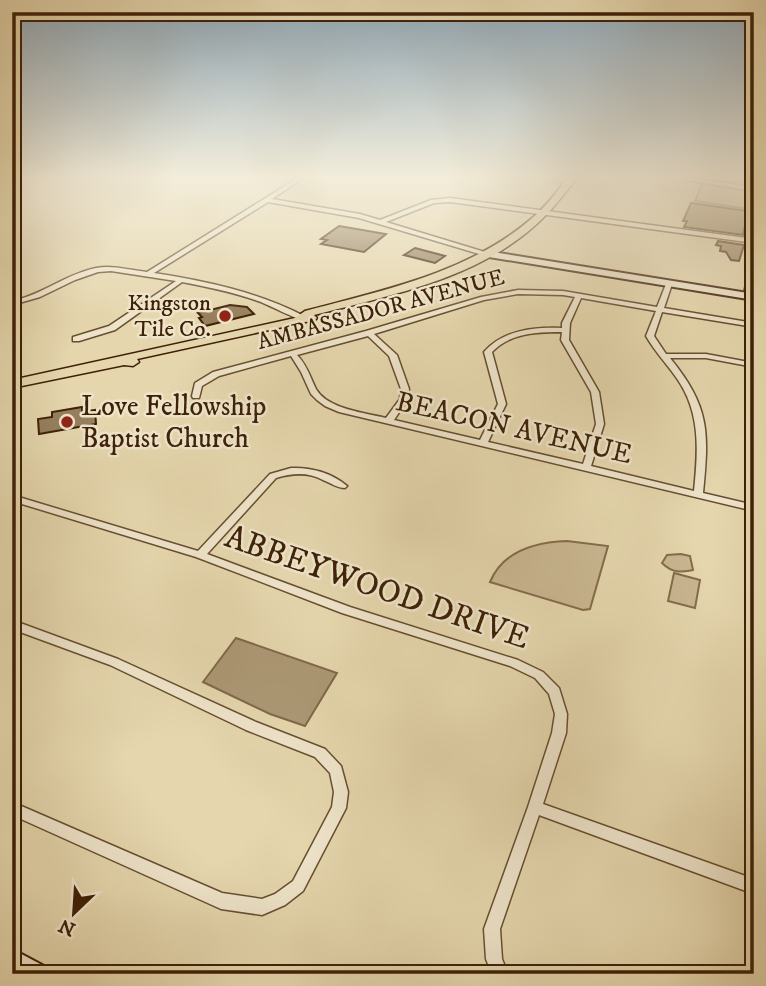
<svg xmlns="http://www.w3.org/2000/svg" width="766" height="986" font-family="'IM FELL DW Pica',serif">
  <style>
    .green { fill: #c9b791; stroke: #846c4c; stroke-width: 2 }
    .water { fill: #ac9875; stroke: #806849; stroke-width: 2 }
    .building { fill: #957f5d; stroke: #3e2107; stroke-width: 2 }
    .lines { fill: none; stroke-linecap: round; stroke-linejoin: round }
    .street-casing { stroke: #684e30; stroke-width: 3 }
    .secondary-casing { stroke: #3e2107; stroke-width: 4 }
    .primary-casing { stroke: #3e2107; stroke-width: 3 }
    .street { fill: #eee4ca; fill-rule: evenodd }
    .secondary { fill: #eee4ca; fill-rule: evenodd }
    .primary { fill: #e5d6ad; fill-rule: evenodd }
    .poi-dot { fill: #8f2418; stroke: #eee4ca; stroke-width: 2.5 }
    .labels { text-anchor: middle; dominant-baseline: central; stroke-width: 5; stroke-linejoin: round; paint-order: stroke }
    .far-poi-label { font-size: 23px; fill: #3e2107; stroke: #eee4ca; text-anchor: end }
    .far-street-label { font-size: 23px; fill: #3e2107; stroke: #eee4ca }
    .poi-label { font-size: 28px; fill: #3e2107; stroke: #eee4ca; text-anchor: start }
    .street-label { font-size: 28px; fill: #3e2107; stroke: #eee4ca }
    .near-street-label { font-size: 33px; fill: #3e2107; stroke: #eee4ca }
  </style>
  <rect width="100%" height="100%" fill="#e5d6ad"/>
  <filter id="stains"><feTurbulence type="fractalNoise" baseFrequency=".00286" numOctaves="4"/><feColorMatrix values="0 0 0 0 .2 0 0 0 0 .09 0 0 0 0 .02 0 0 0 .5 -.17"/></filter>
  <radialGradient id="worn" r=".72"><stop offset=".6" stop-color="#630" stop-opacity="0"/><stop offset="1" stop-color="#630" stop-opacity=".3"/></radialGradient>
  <!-- green -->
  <g class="green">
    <path d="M706,184L754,191V210L695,201L702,185Z"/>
    <path d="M567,541L608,546L590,609L583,610L490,582C503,551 536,542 567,541Z"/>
    <path d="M681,554L690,556L693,570C682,572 673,574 662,563L667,555Z"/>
    <path d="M674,573L700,580L695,608L668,601Z"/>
  </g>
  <!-- water -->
  <path class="water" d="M236,638L337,673L305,726L270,714L203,682Z"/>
  <!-- building -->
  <g class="building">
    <path d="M691,203L754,212L749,230L744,229L743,235L684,227L687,221H683Z"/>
    <path d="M339,226L386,234L364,252L321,244L327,240L321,239Z"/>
    <path d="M718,241L744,245L739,261L731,260L726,252L720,251L721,246L716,245Z"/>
    <path d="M415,248L445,256L435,263L404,255Z"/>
    <path d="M230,305L247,307L254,314L205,326L199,318L202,317L198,313Z"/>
    <path d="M82,407V412L95,410L96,424L39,434L38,419L52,417V412Z"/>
  </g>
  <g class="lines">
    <defs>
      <g id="street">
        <path d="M296,179H302L272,199L360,214L380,220L431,200L450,198L754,239V243L450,202L434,203L386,222L488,253L489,254L486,256L359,218L268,202L154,273C206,281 257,292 304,316V320C294,319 270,305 258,301C233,292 208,287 182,282L115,330L79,341H73V337L109,326L176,281L111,271L98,272L75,280L40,297L12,305V301C42,295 66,274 96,268C113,265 130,270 147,272Z"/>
        <path d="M552,179H565L573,182L570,184Z"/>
        <path d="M681,179H697L754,187V191Z"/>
        <path d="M754,263V279L749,296L744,297L743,296L751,265Z"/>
        <path d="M669,282L672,284L664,308L754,323V327L662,312L654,336L666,354H706L754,363V367L706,358H670C710,407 709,432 703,493L754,505V511L339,412L325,406L317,400L311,394L301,372L291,356L219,376L202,386L199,398H193L192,396L195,383L213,372L366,331L481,297L518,290L563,291L657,307L666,284ZM518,294L563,295L575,297L562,323V328C534,327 503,330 484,352L498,404L480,440L394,420L408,399L409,389L397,355L374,334L484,300ZM581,298L656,311L646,336C655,352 668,365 678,380C701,414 698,452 694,491L591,466L604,424L599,392L569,340L570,323ZM562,332L561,340L591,392L596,424L583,464L488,442L506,404L492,352C510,333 537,332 562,332ZM368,336L389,356L401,389L400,399L386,418C366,413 327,409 316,389C310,377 307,365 297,355Z"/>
        <path d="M12,382L17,384L20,421L16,437L12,440Z"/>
        <path d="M291,468C311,467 332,473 347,486L345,488C337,488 331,483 323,480C308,472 293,473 276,478L207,554L350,607L518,660L543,672L559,688L567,714L566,733L543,804L754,879V894L539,815L500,929L502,959L508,974H492L486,959L484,929L528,807L552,733L555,714L549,694L535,678L510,666L342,613L196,557L12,501V495L198,551L270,474Z"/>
        <path d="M12,620L118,659L256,722L325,749L341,766L348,792L346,808L303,891L285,905L262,915L221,909L12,815V802L222,893L262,899L275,894L293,881L332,807L334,792L330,773L315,757L246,730L110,665L12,629Z"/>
      </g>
      <g id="secondary">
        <path d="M486,251L754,294V300L483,256L481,254Z"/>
        <path d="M12,949L44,966L48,974H12Z"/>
      </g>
      <path id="primary" d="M567,179H576C565,193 554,208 541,220C481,278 392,295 314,315L317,318L315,320L137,359L139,362L133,366L124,365L12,388V380L295,318L305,311C384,290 468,273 531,219C545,208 556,193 567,179Z"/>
    </defs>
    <!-- street casing -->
    <use href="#street" class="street-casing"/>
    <!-- secondary casing -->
    <use href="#secondary" class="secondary-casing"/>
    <!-- primary casing -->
    <use href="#primary" class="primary-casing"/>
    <!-- street -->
    <use href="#street" class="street"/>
    <!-- secondary -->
    <use href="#secondary" class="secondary"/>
    <!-- primary -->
    <use href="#primary" class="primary"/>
  </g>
  <!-- sky -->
  <linearGradient id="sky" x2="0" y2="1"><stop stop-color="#90a9ba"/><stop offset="0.56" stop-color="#f3edda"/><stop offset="1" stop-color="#f3edda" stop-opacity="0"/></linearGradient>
  <rect width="766" height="317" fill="url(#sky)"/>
  <!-- markers -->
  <g class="poi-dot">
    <circle cx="225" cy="316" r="7"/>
    <circle cx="67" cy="422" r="7"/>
  </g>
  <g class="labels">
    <!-- far-poi labels -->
    <g class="far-poi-label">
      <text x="211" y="303">Kingston<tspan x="211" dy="26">Tile Co.</tspan></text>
    </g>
    <!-- far-street labels -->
    <g class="far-street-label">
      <text transform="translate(381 310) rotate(-15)">AMBASSADOR AVENUE</text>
    </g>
    <!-- poi labels -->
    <g class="poi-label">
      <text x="81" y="406">Love Fellowship<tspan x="81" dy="32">Baptist Church</tspan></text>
    </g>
    <!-- street labels -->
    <g class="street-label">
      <text transform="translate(514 428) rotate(13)">BEACON AVENUE</text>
    </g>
    <!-- near-street labels -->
    <g class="near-street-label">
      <text transform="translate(377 588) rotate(19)">ABBEYWOOD DRIVE</text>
    </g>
  </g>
  <!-- margin -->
  <rect width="766" height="986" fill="none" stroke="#e5d6ad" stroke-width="42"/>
  <rect x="14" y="14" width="738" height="958" fill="none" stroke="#3e2107" stroke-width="3.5"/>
  <rect x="21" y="21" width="724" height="944" fill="none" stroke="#3e2107" stroke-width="2"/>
  <!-- north arrow -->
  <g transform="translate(74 913) rotate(205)" stroke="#eee4ca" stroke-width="5" paint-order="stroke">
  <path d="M0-5L12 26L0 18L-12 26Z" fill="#3e2107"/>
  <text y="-10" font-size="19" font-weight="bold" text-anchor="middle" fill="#3e2107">N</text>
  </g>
  <rect width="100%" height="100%" filter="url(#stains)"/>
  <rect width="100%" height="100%" fill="url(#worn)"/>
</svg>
